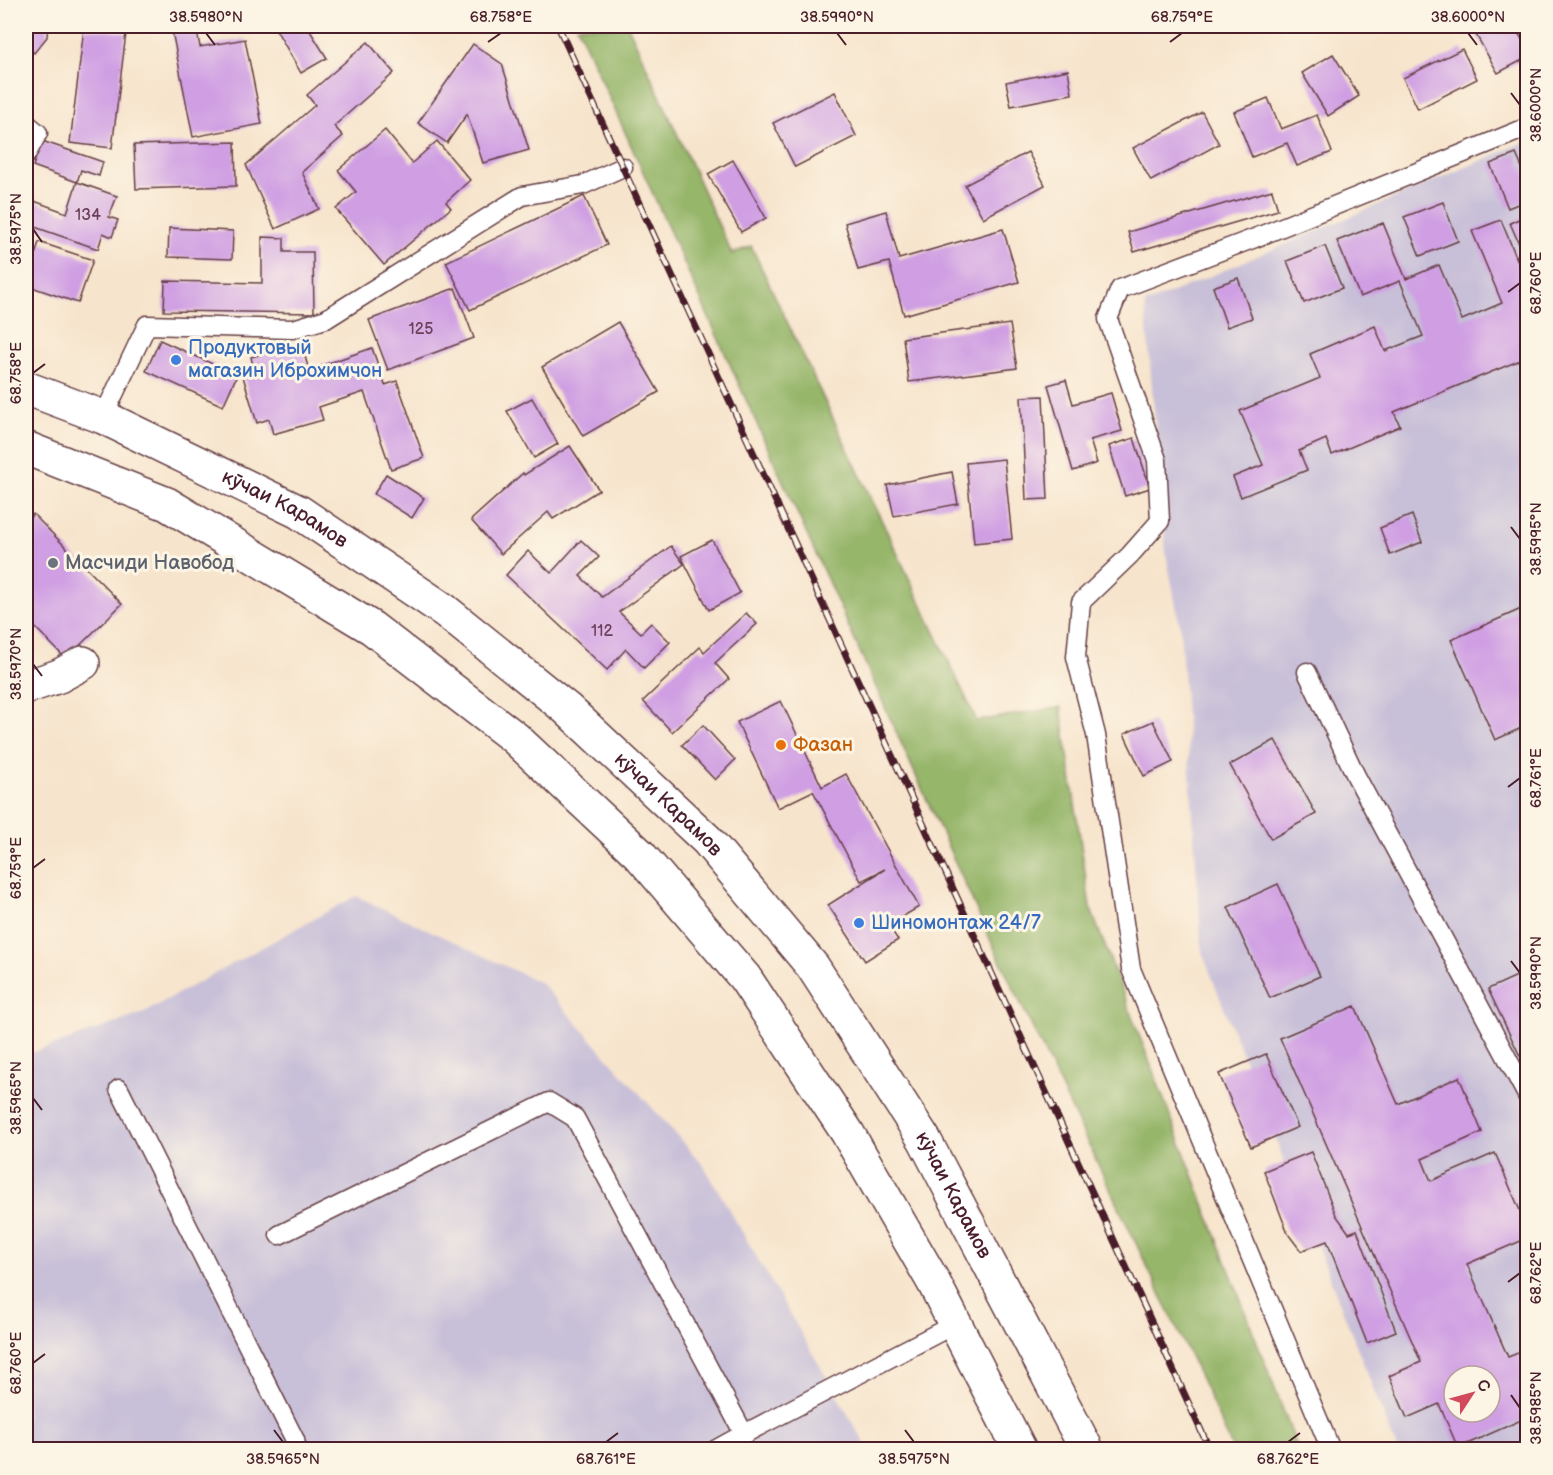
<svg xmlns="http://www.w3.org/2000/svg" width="1553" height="1475" font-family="'Balsamiq Sans',sans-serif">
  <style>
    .industrial { fill: #c8bfd8; fill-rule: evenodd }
    .forest { fill: #96b66a; stroke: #706a4a; stroke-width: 1.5 }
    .building { fill: #cf9ee3; fill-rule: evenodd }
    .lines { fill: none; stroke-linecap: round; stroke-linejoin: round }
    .service-casing { stroke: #643d43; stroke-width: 21 }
    .minor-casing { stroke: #643d43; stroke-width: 36 }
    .secondary-casing { stroke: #643d43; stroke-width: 36 }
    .service { stroke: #fff; stroke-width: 18 }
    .minor { stroke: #fff; stroke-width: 33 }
    .secondary { stroke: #fff; stroke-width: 33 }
    .rail-casing { stroke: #4a1f2b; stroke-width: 7 }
    .rail { stroke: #fcf5e5; stroke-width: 4.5; stroke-dasharray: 14; stroke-linecap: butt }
    .ticks { fill: none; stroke: #4a1f2b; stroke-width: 2 }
    .shop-dot { fill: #3f7fe0; stroke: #fcf5e5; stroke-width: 2 }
    .worship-dot { fill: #6b7280; stroke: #fcf5e5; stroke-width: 2 }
    .food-dot { fill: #e8710a; stroke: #fcf5e5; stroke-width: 2 }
    .labels { text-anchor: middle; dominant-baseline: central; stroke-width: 6; stroke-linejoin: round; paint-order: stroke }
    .number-label { font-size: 16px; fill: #6b3f59 }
    .shop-label { font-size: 20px; fill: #366cbe; stroke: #fcf5e5; text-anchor: start }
    .street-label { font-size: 20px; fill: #4a1f2b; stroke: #fcf5e5 }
    .worship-label { font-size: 20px; fill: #5b616d; stroke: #fcf5e5; text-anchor: start }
    .food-label { font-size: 20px; fill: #c56008; stroke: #fcf5e5; text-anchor: start }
    .neatline { fill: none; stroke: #4a1f2b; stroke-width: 2 }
    .ticks-label { font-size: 15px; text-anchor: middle; fill: #4a1f2b }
  </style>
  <rect width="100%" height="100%" fill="#fcf5e5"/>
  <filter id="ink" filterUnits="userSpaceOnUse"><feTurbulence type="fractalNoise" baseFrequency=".0167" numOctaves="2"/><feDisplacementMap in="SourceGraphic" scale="12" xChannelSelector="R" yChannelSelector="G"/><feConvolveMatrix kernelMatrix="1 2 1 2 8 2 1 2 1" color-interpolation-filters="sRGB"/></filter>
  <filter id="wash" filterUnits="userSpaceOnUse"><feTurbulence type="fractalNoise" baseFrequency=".008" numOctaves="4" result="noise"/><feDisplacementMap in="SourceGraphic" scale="24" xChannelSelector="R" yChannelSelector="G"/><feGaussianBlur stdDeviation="1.35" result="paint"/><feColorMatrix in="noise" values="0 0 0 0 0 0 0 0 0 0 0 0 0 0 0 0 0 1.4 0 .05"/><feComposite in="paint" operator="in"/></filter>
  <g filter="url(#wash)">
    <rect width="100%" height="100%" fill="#f7e4cc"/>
    <!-- industrial -->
    <g class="industrial">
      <path d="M1527,141V1449H1397L1202,952L1180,627L1166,553L1145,304ZM1454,1376H1490V1412H1454Z"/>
      <path d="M356,896L541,983L704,1166L868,1449H26V1055L141,1014Z"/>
    </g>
    <!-- forest -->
    <path class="forest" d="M577,26H628L732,254L751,246L977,721L1061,707L1090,907L1298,1449H1233L1204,1385L988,935Z"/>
    <g id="blocks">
      <!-- building -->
      <g class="building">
        <path d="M26,26H48L47,37L34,53L26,45Z"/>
        <path d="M171,26H196L200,47L245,39L262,124L193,137Z"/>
        <path d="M274,26H307L327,58L301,73Z"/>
        <path d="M1471,26H1514L1528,49V57L1498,73Z"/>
        <path d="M84,28L126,33L112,148L70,143Z"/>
        <path d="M368,42L394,73L334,126L343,136L302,172L319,209L275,229L246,165L315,105L307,95Z"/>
        <path d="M473,44L502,64L529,150L483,163L467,114L447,143L418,123Z"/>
        <path d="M1462,49L1477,79L1418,109L1403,78Z"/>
        <path d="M1333,54L1359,96L1328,116L1302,73Z"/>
        <path d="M1068,70L1072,94L1011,106L1006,82Z"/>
        <path d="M835,92L856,136L795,167L773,123Z"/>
        <path d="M1268,98L1281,129L1317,115L1332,152L1297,166L1287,143L1252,157L1234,112Z"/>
        <path d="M1202,112L1219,144L1151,181L1133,148Z"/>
        <path d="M385,130L412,163L437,141L470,180L446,202L451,208L384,265L336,209L356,192L338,170Z"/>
        <path d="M42,141L103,162L99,176L81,170L77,182L33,166Z"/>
        <path d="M235,142L236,186L136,189L134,145Z"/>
        <path d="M1028,152L1045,185L983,218L965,185Z"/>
        <path d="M1516,154L1528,181V200L1508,208L1490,164Z"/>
        <path d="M733,160L766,218L741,232L708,174Z"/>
        <path d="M77,182L117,196L109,217L118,220L112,237L103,233L98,249L26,224V198L67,213Z"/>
        <path d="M1272,190L1278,210L1134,252L1128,232Z"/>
        <path d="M584,196L607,245L470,310L446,262Z"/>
        <path d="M1443,202L1458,241L1420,256L1404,217Z"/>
        <path d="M886,211L899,259L1003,229L1019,282L904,315L889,262L858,270L845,223Z"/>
        <path d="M1528,215V242L1520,246L1510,223Z"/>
        <path d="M1501,220L1528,286V357L1394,412L1400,426L1332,455L1326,439L1299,451L1307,470L1241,497L1233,477L1263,465L1240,411L1320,378L1310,354L1375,326L1385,351L1423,336L1400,281L1360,297L1337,241L1383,223L1406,279L1439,265L1462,320L1502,303L1472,231Z"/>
        <path d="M169,228L233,231L232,259L168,257Z"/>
        <path d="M262,237L284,238V252H313L314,313L164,311L165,281L262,283Z"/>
        <path d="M39,242L93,260L78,303L26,285Z"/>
        <path d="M1325,246L1342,288L1304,303L1287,261Z"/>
        <path d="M1528,252V284H1527L1516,256Z"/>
        <path d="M1238,278L1252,318L1227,327L1213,287Z"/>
        <path d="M455,288L474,338L388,370L369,320Z"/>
        <path d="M618,322L659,392L583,436L542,367Z"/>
        <path d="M1010,324L1017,368L909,382L903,338Z"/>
        <path d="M160,340L237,375L223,406L146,371Z"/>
        <path d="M301,343L309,370L372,348L385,385L397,381L424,458L391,469L364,392L319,407L323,420L273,434L269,419L257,423L241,370L253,366L251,357Z"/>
        <path d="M1066,380L1073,404L1111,393L1122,431L1090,440L1097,463L1073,471L1048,385Z"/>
        <path d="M1043,396L1048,499L1026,500L1021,397Z"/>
        <path d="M532,398L558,444L534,458L507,411Z"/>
        <path d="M1134,438L1150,488L1125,496L1109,446Z"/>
        <path d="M570,446L599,490L553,519L548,512L501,554L471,520L523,473L524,475Z"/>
        <path d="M1004,459L1012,539L974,543L966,463Z"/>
        <path d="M952,472L958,504L894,516L887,485Z"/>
        <path d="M386,474L424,498L412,518L374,494Z"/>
        <path d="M33,514L122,604L66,659L26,618V522Z"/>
        <path d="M1412,515L1422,542L1390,555L1380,528Z"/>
        <path d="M581,540L599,557L580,576L602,597L671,546L684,564L619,612L641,633L651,623L670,642L644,668L626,649L607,670L506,575L528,551L551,573Z"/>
        <path d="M712,540L740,593L709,610L681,556Z"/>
        <path d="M1528,606V725L1495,740L1451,640Z"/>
        <path d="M746,613L757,624L715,663L729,679L672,732L643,701L700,647L704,652Z"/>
        <path d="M781,701L822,787L846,774L919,907L888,925L898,940L865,961L828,905L885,869L861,881L813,791L778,808L737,722Z"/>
        <path d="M1153,721L1173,762L1144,776L1124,734Z"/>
        <path d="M703,725L735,760L715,780L682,745Z"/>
        <path d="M1275,740L1316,814L1271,839L1230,765Z"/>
        <path d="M1278,884L1320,976L1270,998L1228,907Z"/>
        <path d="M1528,971V1062L1524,1054L1520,1056L1488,989Z"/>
        <path d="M1355,1006L1398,1104L1459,1077L1482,1132L1422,1159L1431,1181L1495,1153L1528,1229V1238L1467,1264L1508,1357L1528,1349V1417L1458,1448L1439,1404L1407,1418L1389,1376L1421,1362L1280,1038ZM1454,1376H1490V1412H1454Z"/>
        <path d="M1266,1054L1298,1127L1251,1147L1219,1074Z"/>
        <path d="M1311,1152L1336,1215L1349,1233L1357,1230L1396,1331L1367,1343L1327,1241L1301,1251L1288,1234L1264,1171Z"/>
      </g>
    </g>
  </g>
  <g filter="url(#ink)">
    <use href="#blocks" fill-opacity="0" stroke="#643d43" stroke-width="1.5"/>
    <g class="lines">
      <defs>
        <g id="service">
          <path d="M26,123L38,133L26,155"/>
          <path d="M103,417L147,325L293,329L326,319L522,196L583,185L623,167"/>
          <path d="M1307,672L1356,776L1528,1097"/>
          <path d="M119,1089L295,1440L297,1450"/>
          <path d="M279,1235L549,1102L575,1118L744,1434L955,1324"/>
          <path d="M715,1450L744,1434"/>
          <path d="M1331,1450L1131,969L1096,735L1076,657L1081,602L1130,555L1160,521L1157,460L1108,319L1120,289L1255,238L1528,127"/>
        </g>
        <path id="minor" d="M26,687L59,676L83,663"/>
        <g id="secondary">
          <path id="s1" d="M26,388L103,417L299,512L444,610L567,709L707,840L813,967L924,1139L1087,1450"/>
          <path d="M26,448L167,504L372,628L515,738L639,854L745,978L847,1132L933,1281L1020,1450"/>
        </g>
      </defs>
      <!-- service casing -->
      <use href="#service" class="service-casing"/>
      <!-- minor casing -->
      <use href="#minor" class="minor-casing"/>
      <!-- secondary casing -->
      <use href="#secondary" class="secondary-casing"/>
      <!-- service -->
      <use href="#service" class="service"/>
      <!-- minor -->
      <use href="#minor" class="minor"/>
      <!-- secondary -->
      <use href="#secondary" class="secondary"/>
      <defs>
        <path id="rail" d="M558,26L1210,1450"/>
      </defs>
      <!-- rail casing -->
      <use href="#rail" class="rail-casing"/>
      <!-- rail -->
      <use href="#rail" class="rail"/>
    </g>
  </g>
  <!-- ticks -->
  <path class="ticks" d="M206,33L215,45M837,33L846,45M1468,33L1477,45M488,42L501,33M1170,42L1182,33M1511,93L1520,105M33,229L42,242M1508,292L1520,283M33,373L45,364M1511,527L1520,539M33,664L42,676M1508,787L1520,778M33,868L45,859M1511,961L1520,973M33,1098L42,1110M1508,1282L1520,1273M33,1363L45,1354M1511,1395L1520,1408M274,1430L283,1442M905,1430L914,1442M606,1442L618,1433M1288,1442L1300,1433"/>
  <!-- markers -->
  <g class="shop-dot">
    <circle cx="176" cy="360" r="6"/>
    <circle cx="859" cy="923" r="6"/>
  </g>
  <circle class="worship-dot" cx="53" cy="563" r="6"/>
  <circle class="food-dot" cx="781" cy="745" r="6"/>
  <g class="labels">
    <!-- number labels -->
    <g class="number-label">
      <text x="88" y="215">134</text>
      <text x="421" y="329">125</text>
      <text x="602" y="631">112</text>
    </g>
    <!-- shop labels -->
    <g class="shop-label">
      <text x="188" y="348">Продуктовый<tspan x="188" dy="23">магазин Иброхимчон</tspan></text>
      <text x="871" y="923">Шиномонтаж 24/7</text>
    </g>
    <!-- street labels -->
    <g class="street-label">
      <text stroke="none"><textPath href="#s1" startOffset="286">кӯчаи Карамов</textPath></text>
      <text stroke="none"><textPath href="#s1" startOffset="772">кӯчаи Карамов</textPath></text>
      <text stroke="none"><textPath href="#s1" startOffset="1258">кӯчаи Карамов</textPath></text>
    </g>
    <!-- worship labels -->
    <g class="worship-label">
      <text x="65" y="563">Масчиди Навобод</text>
    </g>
    <!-- food labels -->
    <g class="food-label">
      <text x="793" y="745">Фазан</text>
    </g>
  </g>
  <!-- margin -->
  <rect width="1553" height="1475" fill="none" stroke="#fcf5e5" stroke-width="66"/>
  <!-- north arrow -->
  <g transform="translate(1472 1394) rotate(54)"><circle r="28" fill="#fcf5e5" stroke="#b59f9b" stroke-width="1.5"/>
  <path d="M0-4.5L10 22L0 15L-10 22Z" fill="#d1495b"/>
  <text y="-9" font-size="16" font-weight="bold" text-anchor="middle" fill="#4a1f2b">С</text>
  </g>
  <rect x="33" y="33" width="1487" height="1409" class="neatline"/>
  <g class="ticks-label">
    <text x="206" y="22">38.5980°N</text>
    <text x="501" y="22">68.758°E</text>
    <text x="837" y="22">38.5990°N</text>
    <text x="1182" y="22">68.759°E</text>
    <text x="1468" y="22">38.6000°N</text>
    <text transform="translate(1536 105) rotate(-90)" y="5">38.6000°N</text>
    <text transform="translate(16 229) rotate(-90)" y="5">38.5975°N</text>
    <text transform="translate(1536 283) rotate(-90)" y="5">68.760°E</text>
    <text transform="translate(16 373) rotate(-90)" y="5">68.758°E</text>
    <text transform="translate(1536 539) rotate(-90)" y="5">38.5995°N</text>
    <text transform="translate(16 664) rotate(-90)" y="5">38.5970°N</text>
    <text transform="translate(1536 778) rotate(-90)" y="5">68.761°E</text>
    <text transform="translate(16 868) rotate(-90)" y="5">68.759°E</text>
    <text transform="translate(1536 973) rotate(-90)" y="5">38.5990°N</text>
    <text transform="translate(16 1098) rotate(-90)" y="5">38.5965°N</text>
    <text transform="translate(1536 1273) rotate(-90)" y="5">68.762°E</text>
    <text transform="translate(16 1363) rotate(-90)" y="5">68.760°E</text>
    <text transform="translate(1536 1408) rotate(-90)" y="5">38.5985°N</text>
    <text x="283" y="1464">38.5965°N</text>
    <text x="606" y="1464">68.761°E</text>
    <text x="914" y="1464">38.5975°N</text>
    <text x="1288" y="1464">68.762°E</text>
  </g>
</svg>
